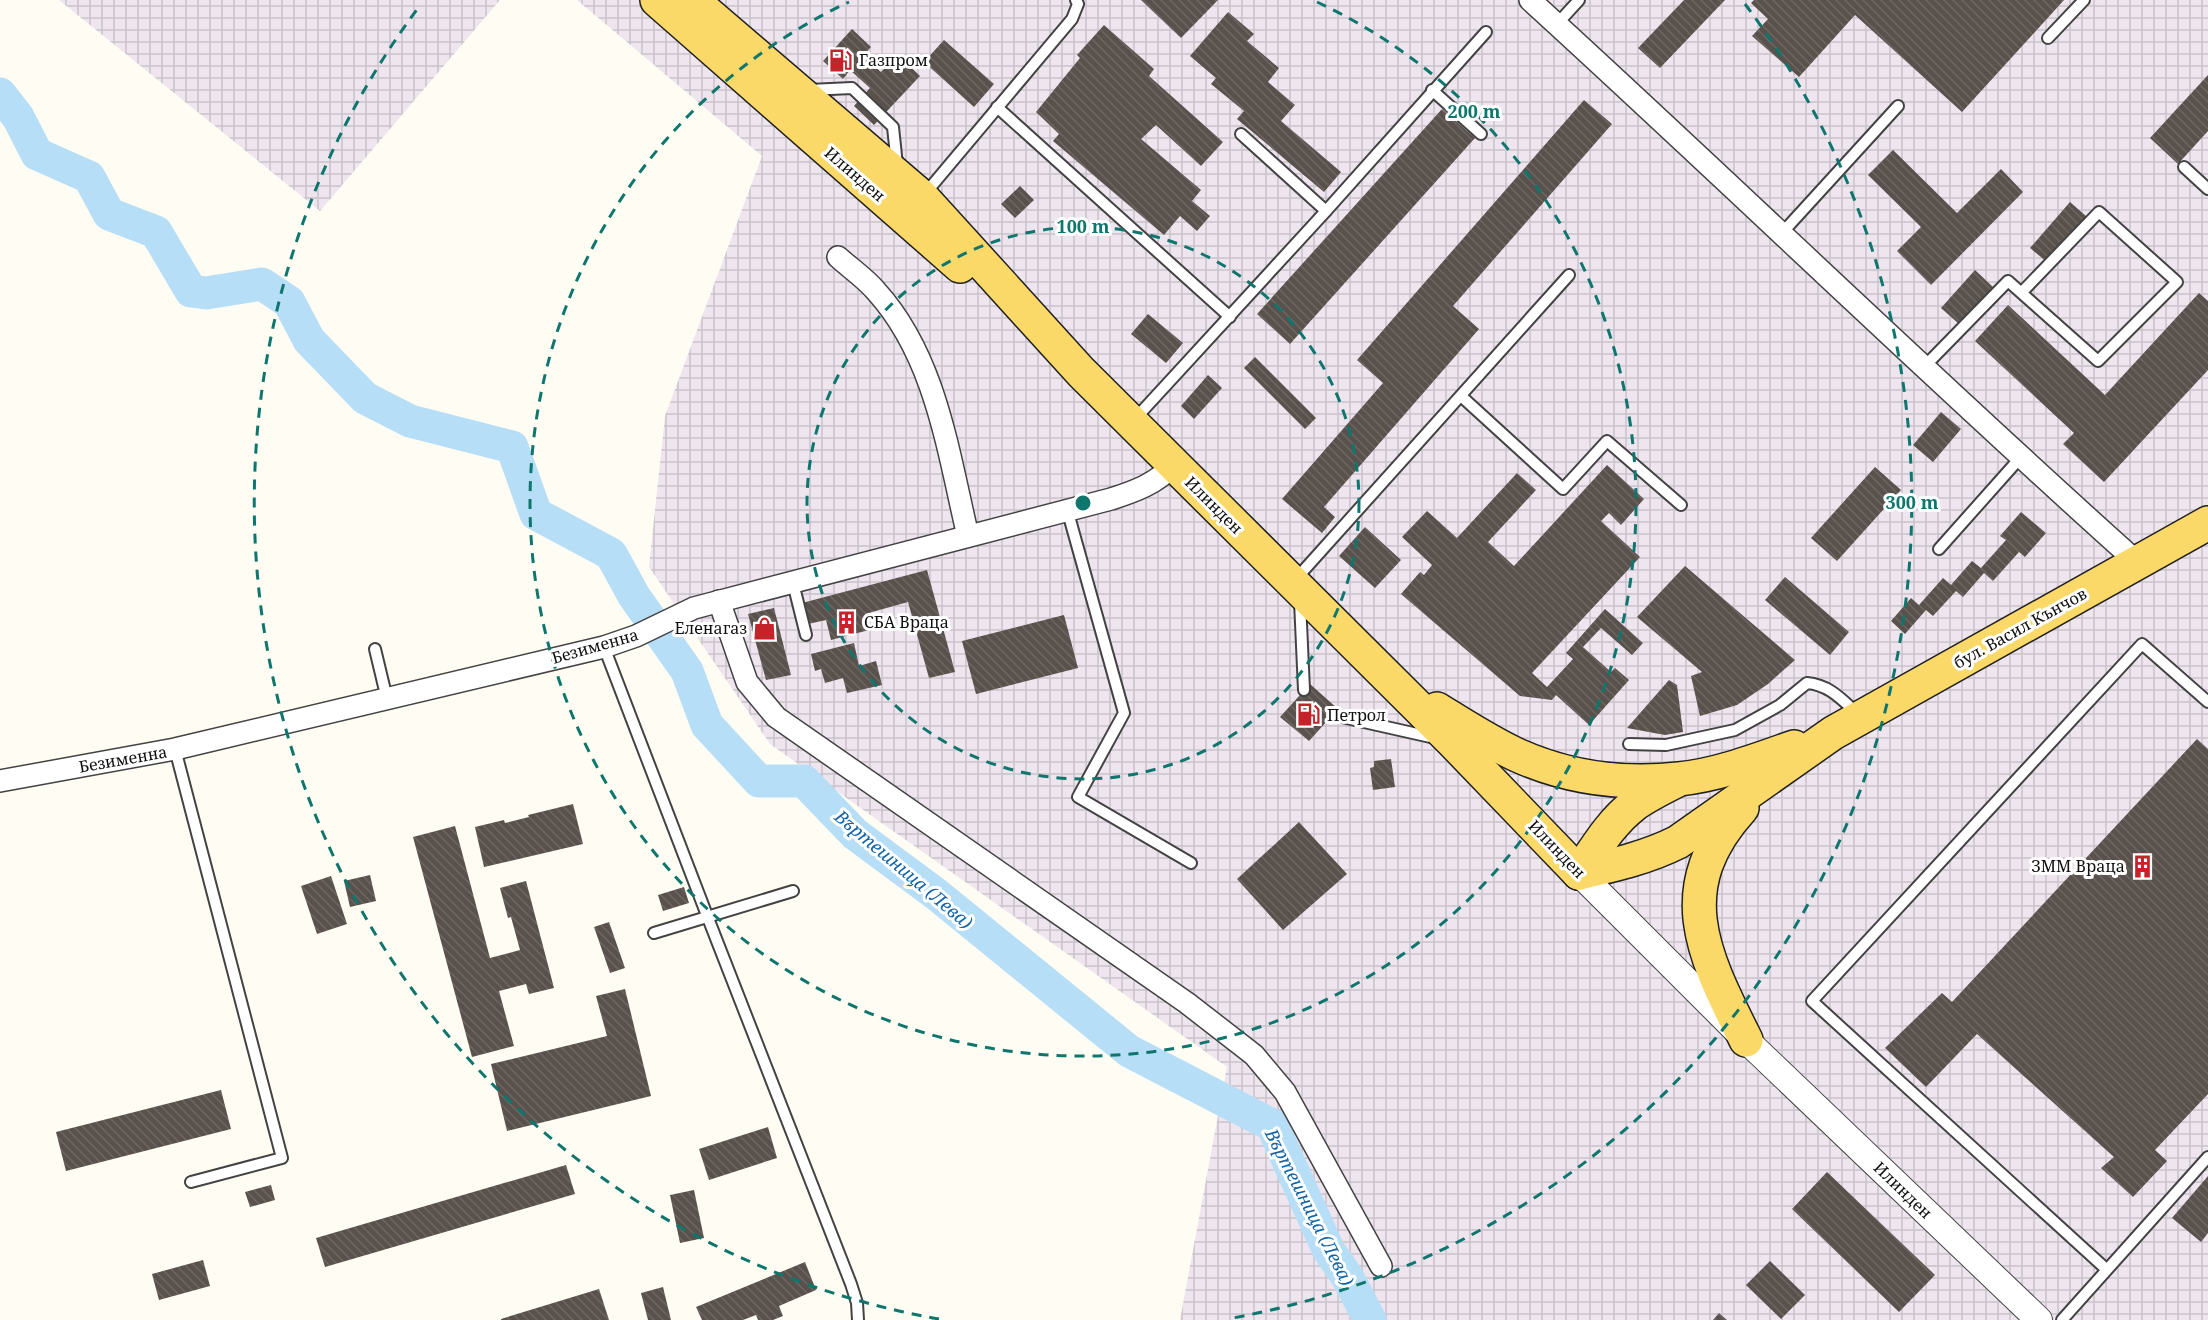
<svg xmlns="http://www.w3.org/2000/svg" width="2208" height="1320" font-family="'Noto Serif',serif">
  <style>
    .industrial { fill: url(#industrial-grid) }
    .lines { fill: none; stroke-linecap: round; stroke-linejoin: round }
    .river { stroke: #b7def7; stroke-width: 33 }
    .building { fill: url(#building-back-hatch) }
    .service-casing { stroke: #434343; stroke-width: 14 }
    .minor-casing { stroke: #434343; stroke-width: 24 }
    .tertiary-casing { stroke: #434343; stroke-width: 28 }
    .primary-casing { stroke: #212121; stroke-width: 36 }
    .service { stroke: #fff; stroke-width: 10 }
    .minor { stroke: #fff; stroke-width: 21 }
    .tertiary { stroke: #fff; stroke-width: 26 }
    .primary { stroke: #fad968; stroke-width: 33 }
    .ring { fill: none; stroke: #0f766e; stroke-width: 3; stroke-dasharray: 10 8 }
    .labels { text-anchor: middle; dominant-baseline: central; stroke-width: 6; stroke-linejoin: round; paint-order: stroke }
    .poi-label { font-size: 16px; fill: #101010; stroke: #fff; text-anchor: start }
    .street-label { font-size: 16px; fill: #101010; stroke: #fff }
    .water-label { font-size: 18px; font-style: italic; fill: #1564a6; stroke: #fff }
    .centre { fill: #0f766e; stroke: #fff; stroke-width: 3 }
    .ring-label { font-size: 18px; text-anchor: middle; font-weight: bold; fill: #0f766e; stroke: #fff; stroke-width: 6; stroke-linejoin: round; paint-order: stroke }
  </style>
  <defs>
    <pattern id="industrial-grid" width="8" height="8" patternUnits="userSpaceOnUse" patternTransform="scale(1.5)"><rect width="8" height="8" fill="#eee5ee"/><path d="M0 4h8M4 0v8" fill="none" stroke="#cbc3cb"/></pattern>
    <pattern id="building-back-hatch" width="6" height="6" patternUnits="userSpaceOnUse" patternTransform="scale(1.5)"><rect width="6" height="6" fill="#59514c"/><path d="M-1 5l2 2M0 0l6 6M5-1l2 2" fill="none" stroke="#6c6561"/></pattern>
  </defs>
  <rect width="100%" height="100%" fill="#fffdf3"/>
  <!-- industrial -->
  <g class="industrial">
    <path d="M59,0H500L320,211Z"/>
    <path d="M577,0H2208V1320H1180L1227,1067L770,744L649,567L665,416L762,156Z"/>
  </g>
  <g class="lines">
    <!-- river -->
    <path class="river" d="M0,94L18,117L37,154L89,177L109,214L156,232L191,291L206,293L262,284L289,302L309,340L365,398L410,421L512,447L536,514L611,554L634,596L687,671L707,725L759,781H804L855,834L936,894L1129,1051L1272,1125L1328,1249L1348,1278L1370,1320"/>
  </g>
  <!-- building -->
  <g class="building">
    <path d="M1141,0H1218L1181,38Z"/>
    <path d="M1684,0H1725L1660,68L1638,48Z"/>
    <path d="M1754,0H2064L1962,112L1855,15L1799,77L1752,36L1768,19L1751,3Z"/>
    <path d="M1228,12L1254,34L1247,41L1279,68L1268,82L1295,105L1281,121L1341,172L1324,192L1237,119L1244,111L1211,84L1216,78L1190,56Z"/>
    <path d="M1104,25L1154,69L1149,76L1223,142L1201,166L1156,125L1141,139L1201,190L1192,201L1210,216L1197,231L1180,216L1164,235L1053,141L1059,134L1036,112L1080,58L1077,55Z"/>
    <path d="M852,29L871,47L863,56L881,72L898,55L920,76L874,125L854,106L870,88L850,70L843,79L823,61Z"/>
    <path d="M944,40L994,84L974,107L924,62Z"/>
    <path d="M2208,75V131L2178,164L2150,138Z"/>
    <path d="M1584,100L1612,124L1453,306L1479,329L1324,507L1335,517L1322,533L1282,499L1383,383L1357,360Z"/>
    <path d="M1442,109L1475,138L1290,344L1257,314Z"/>
    <path d="M1893,150L1957,213L2001,169L2023,192L1931,285L1897,251L1921,227L1868,175Z"/>
    <path d="M1020,186L1034,200L1015,218L1001,204Z"/>
    <path d="M2070,202L2087,217L2047,262L2030,248Z"/>
    <path d="M1975,270L1993,287L1959,324L1941,308Z"/>
    <path d="M2199,293L2208,301V370L2104,482L2063,444L2074,433L1975,341L2008,305L2105,395Z"/>
    <path d="M1148,314L1183,343L1166,363L1131,334Z"/>
    <path d="M1255,357L1316,418L1305,429L1244,368Z"/>
    <path d="M1208,375L1222,388L1194,419L1181,406Z"/>
    <path d="M1941,412L1961,429L1933,462L1913,445Z"/>
    <path d="M1607,465L1644,499L1621,525L1609,513L1601,521L1640,557L1532,673L1547,687L1573,659L1566,653L1605,609L1643,643L1632,655L1601,628L1583,647L1611,672L1615,668L1629,680L1589,725L1556,695L1552,700L1520,696L1401,594L1420,572L1424,575L1432,565L1402,537L1427,511L1457,538L1517,473L1536,490L1488,542L1514,566Z"/>
    <path d="M1875,467L1901,490L1837,561L1811,538Z"/>
    <path d="M2021,512L2046,533L2025,557L2019,552L1993,581L1984,573L1963,597L1956,591L1933,616L1926,610L1905,634L1891,621L1911,598L1919,605L1943,578L1951,585L1972,561L1981,568L2006,540L2000,536Z"/>
    <path d="M1365,527L1401,560L1375,588L1339,556Z"/>
    <path d="M1685,566L1795,660L1768,684L1737,705L1700,716L1691,676L1702,672L1637,617Z"/>
    <path d="M927,570L955,672L929,678L908,602L865,614L869,630L831,640L826,620L808,624L802,603Z"/>
    <path d="M1785,577L1849,632L1830,655L1765,600Z"/>
    <path d="M774,608L791,675L766,680L748,614Z"/>
    <path d="M1064,615L1078,668L976,694L962,641Z"/>
    <path d="M854,643L859,666L876,661L882,685L847,693L843,678L825,683L821,669L815,671L811,654Z"/>
    <path d="M1669,680L1677,685L1683,732L1665,735L1627,728Z"/>
    <path d="M1310,684L1338,709L1309,741L1280,717Z"/>
    <path d="M2197,739L2208,749V1094L2155,1150L2167,1161L2133,1197L2101,1168L2114,1157L1977,1034L1926,1087L1885,1048L1942,993L1952,1002Z"/>
    <path d="M1391,759L1395,787L1373,790L1370,768L1374,767V761Z"/>
    <path d="M573,804L583,844L484,867L475,827L504,820L505,823L529,817L528,815Z"/>
    <path d="M1299,822L1347,874L1283,930L1237,879Z"/>
    <path d="M455,826L490,958L520,950L511,917L508,918L500,888L526,881L554,988L529,994L526,984L499,991L514,1046L472,1057L413,837Z"/>
    <path d="M370,875L376,901L350,907L344,881Z"/>
    <path d="M331,876L347,924L317,934L301,886Z"/>
    <path d="M684,887L689,903L663,911L658,895Z"/>
    <path d="M609,922L625,968L610,973L594,927Z"/>
    <path d="M625,989L651,1096L507,1131L491,1064L607,1036L596,996Z"/>
    <path d="M221,1090L231,1129L66,1171L56,1132Z"/>
    <path d="M768,1127L777,1158L709,1180L699,1149Z"/>
    <path d="M566,1165L575,1194L325,1267L316,1238Z"/>
    <path d="M1827,1172L1935,1275L1899,1312L1792,1209Z"/>
    <path d="M2208,1176V1233L2201,1242L2172,1218Z"/>
    <path d="M271,1185L275,1200L250,1207L245,1192Z"/>
    <path d="M694,1190L704,1238L680,1243L670,1195Z"/>
    <path d="M203,1260L210,1286L159,1300L152,1274Z"/>
    <path d="M1770,1261L1805,1295L1781,1319L1746,1285Z"/>
    <path d="M805,1262L816,1290L779,1306L783,1316L773,1320H758L756,1315L743,1320H702L696,1307Z"/>
    <path d="M663,1287L671,1320H648L641,1293Z"/>
    <path d="M599,1289L609,1320H501V1319Z"/>
    <path d="M1719,1313L1727,1320H1713Z"/>
  </g>
  <g class="lines">
    <defs>
      <g id="service">
        <path d="M1557,24L1579,0"/>
        <path d="M2048,38L2084,0"/>
        <path d="M809,90L852,88L893,127L897,165"/>
        <path d="M1432,90L1481,134"/>
        <path d="M997,107L1230,317"/>
        <path d="M1241,134L1326,211"/>
        <path d="M2184,167L2208,189"/>
        <path d="M924,195L1072,19L1078,4L1076,0"/>
        <path d="M1782,233L1898,106"/>
        <path d="M1923,368L2008,281L2098,361L2177,282L2099,212L2022,292"/>
        <path d="M1461,396L1563,489L1607,441L1681,505"/>
        <path d="M1134,420L1326,211L1486,32"/>
        <path d="M1067,509L1124,713L1078,797L1191,863"/>
        <path d="M1939,549L2020,458"/>
        <path d="M1295,580L1569,275"/>
        <path d="M793,583L806,635"/>
        <path d="M1300,601L1304,690"/>
        <path d="M604,647L708,918L851,1284L857,1303L858,1320"/>
        <path d="M375,649L387,699"/>
        <path d="M1333,715L1435,738"/>
        <path d="M1629,744L1666,745L1735,730L1780,705L1807,683C1830,685 1842,700 1859,715"/>
        <path d="M175,749L282,1158L191,1182"/>
        <path d="M654,933L793,891"/>
        <path d="M2106,1269L1812,1001L2142,644L2208,702"/>
        <path d="M2062,1320L2208,1157"/>
      </g>
      <g id="minor">
        <path d="M1530,0C1734,186 1932,379 2138,563"/>
        <path d="M838,257C850,268 865,278 876,291C936,357 948,452 968,536"/>
        <path d="M719,601L747,682L776,717L1187,1003L1254,1055L1285,1092L1381,1266"/>
        <path d="M0,781L175,749L604,647L636,636L694,608L1111,499C1136,491 1155,484 1174,465"/>
      </g>
      <path id="tertiary" d="M1579,873L1746,1040L2039,1320"/>
      <g id="primary">
        <path d="M657,0L960,266"/>
        <path d="M692,0L922,197L1081,372L1452,741L1579,873"/>
        <path d="M1437,709C1463,725 1489,742 1517,755C1568,778 1623,785 1679,779C1718,775 1757,760 1794,747"/>
        <path d="M1742,808C1668,889 1704,956 1746,1040"/>
        <path d="M1579,873C1614,865 1646,858 1678,842L1833,733L2208,523"/>
        <path d="M1579,873C1596,848 1611,822 1635,804C1648,795 1662,788 1676,781"/>
      </g>
    </defs>
    <!-- service casing -->
    <use href="#service" class="service-casing"/>
    <!-- minor casing -->
    <use href="#minor" class="minor-casing"/>
    <!-- tertiary casing -->
    <use href="#tertiary" class="tertiary-casing"/>
    <!-- primary casing -->
    <use href="#primary" class="primary-casing"/>
    <!-- service -->
    <use href="#service" class="service"/>
    <!-- minor -->
    <use href="#minor" class="minor"/>
    <!-- tertiary -->
    <use href="#tertiary" class="tertiary"/>
    <!-- primary -->
    <use href="#primary" class="primary"/>
  </g>
  <!-- distance rings -->
  <g class="ring">
    <circle cx="1083" cy="503" r="276"/>
    <path d="M1317 2A553 553 0 1 1 849 2"/>
    <path d="M939 1319A829 829 0 0 1 421 4M1745 4A829 829 0 0 1 1227 1319"/>
  </g>
  <!-- icons -->
  <defs>
    <symbol id="fuel-bare" viewBox="-9 -9 18 18"><path d="M-5.5-6h7V0h2V4h1.3V-2.5L3-4.5l.8-.8L6-3V5H2.5V1h-1V6h-7ZM-4.2-4.7v3.2H.2V-4.7Z" fill="#c42429" stroke="#fff" stroke-width="2.5" paint-order="stroke"/></symbol>
    <symbol id="building-bare" viewBox="-9 -9 18 18"><path d="M-4-6H4V6H1V3H-1V6H-4ZM-2.5-4.3h1.7v1.8h-1.7ZM.8-4.3h1.7v1.8H.8ZM-2.5-1h1.7V.8h-1.7ZM.8-1h1.7V.8H.8Z" fill="#c42429" stroke="#fff" stroke-width="2.5" paint-order="stroke"/></symbol>
    <symbol id="shop-bare" viewBox="-9 -9 18 18"><path d="M-5-2.5h2.3a2.7 3.5 0 0 1 5.4 0H5L5.5 6h-11ZM-1.5-2.5h3a1.5 2.3 0 0 0-3 0Z" fill="#c42429" stroke="#fff" stroke-width="2.5" paint-order="stroke"/></symbol>
  </defs>
  <g fill-rule="evenodd">
    <use href="#fuel-bare" x="824" y="44" width="33" height="33"/>
    <use href="#building-bare" x="830" y="606" width="33" height="33"/>
    <use href="#shop-bare" x="748" y="612" width="33" height="33"/>
    <use href="#fuel-bare" x="1292" y="698" width="33" height="33"/>
    <use href="#building-bare" x="2126" y="850" width="33" height="33"/>
  </g>
  <g class="labels">
    <!-- poi labels -->
    <g class="poi-label">
      <text x="859" y="60">Газпром</text>
      <text x="864" y="622">СБА Враца</text>
      <text x="747" y="628" text-anchor="end">Еленагаз</text>
      <text x="1327" y="715">Петрол</text>
      <text x="2125" y="866" text-anchor="end">ЗММ Враца</text>
    </g>
    <!-- street labels -->
    <g class="street-label">
      <text transform="translate(855 174) rotate(41)">Илинден</text>
      <text transform="translate(1214 505) rotate(45)">Илинден</text>
      <text transform="translate(2020 628) rotate(-29)">бул. Васил Кънчов</text>
      <text transform="translate(595 646) rotate(-16)">Безименна</text>
      <text transform="translate(123 759) rotate(-10)">Безименна</text>
      <text transform="translate(1557 849) rotate(46)">Илинден</text>
      <text transform="translate(1903 1190) rotate(44)">Илинден</text>
    </g>
    <!-- water labels -->
    <g class="water-label">
      <text transform="translate(904 869) rotate(40)">Въртешница (Лева)</text>
      <text transform="translate(1310 1207) rotate(63)">Въртешница (Лева)</text>
    </g>
  </g>
  <circle cx="1083" cy="503" r="9" class="centre"/>
  <g class="ring-label">
    <text x="1474" y="118">200 m</text>
    <text x="1083" y="233">100 m</text>
    <text x="1912" y="509">300 m</text>
  </g>
</svg>
